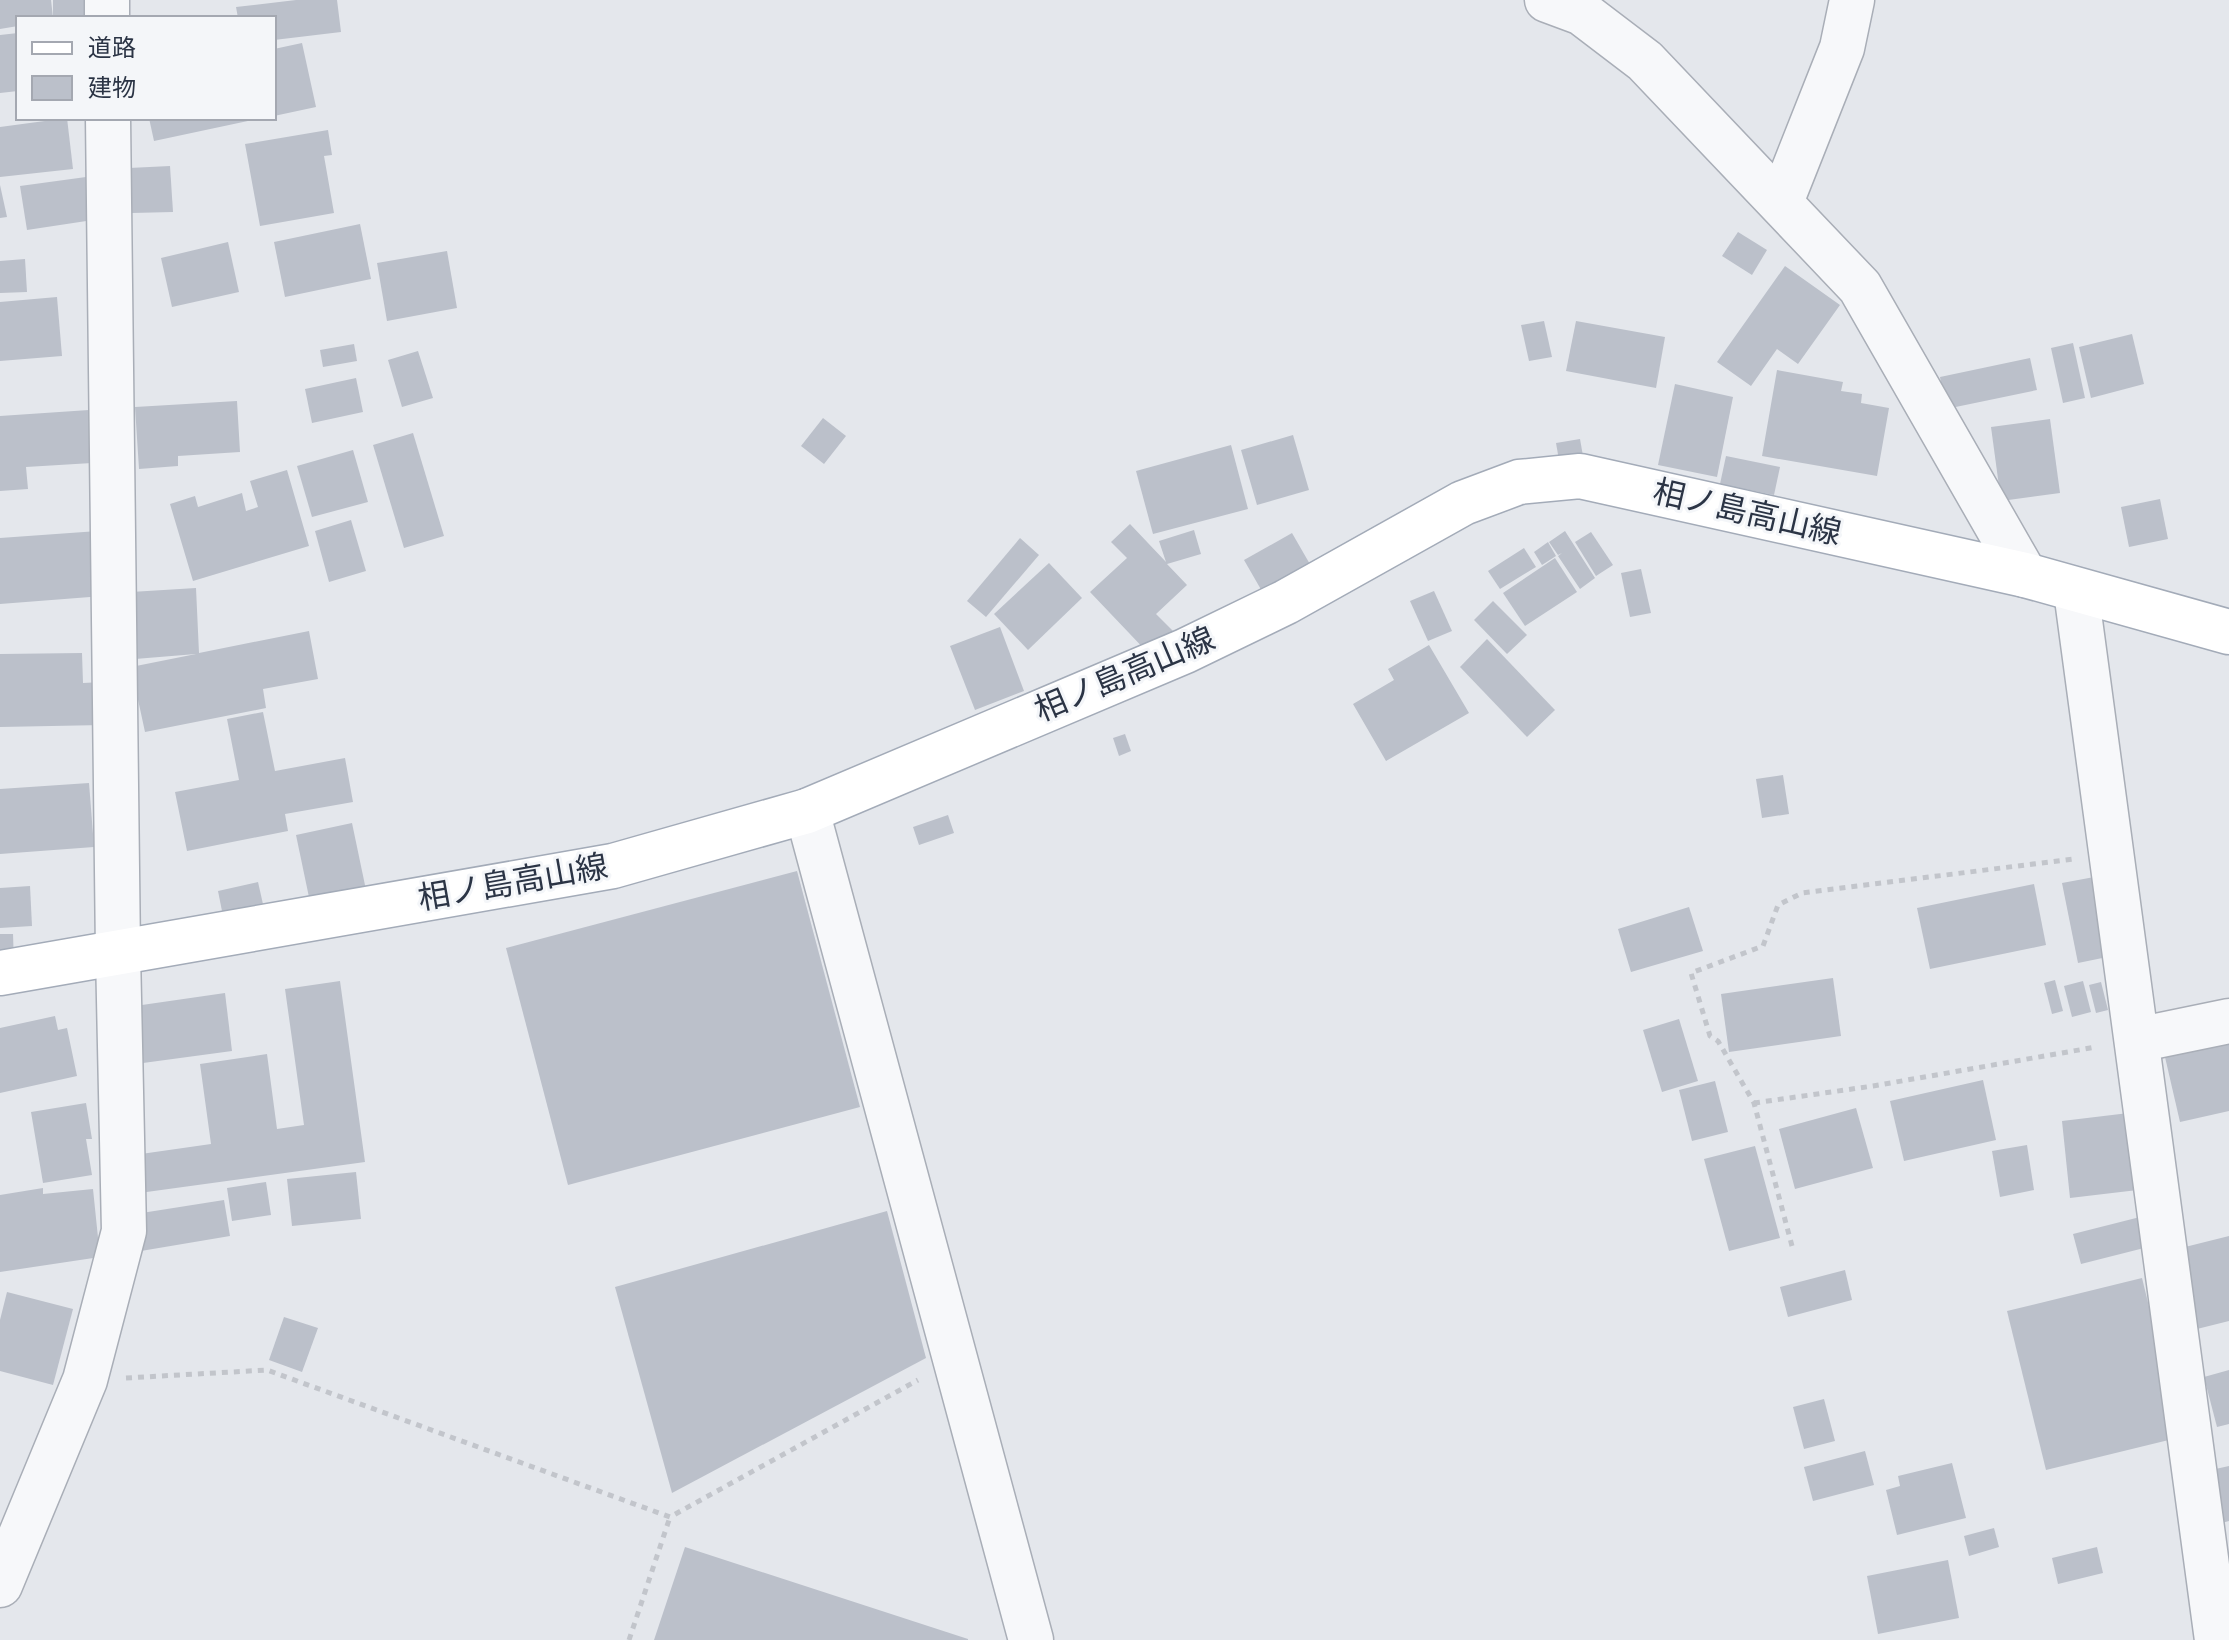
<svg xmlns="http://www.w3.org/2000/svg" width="2229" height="1640" font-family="'Alegreya Sans','Noto Sans JP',sans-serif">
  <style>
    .building { fill: #bbc0ca }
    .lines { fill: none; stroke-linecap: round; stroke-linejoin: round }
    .minor-casing { stroke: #a9aeb7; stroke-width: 47 }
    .major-casing { stroke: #a3abb8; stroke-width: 47 }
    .path { stroke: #c2c5cb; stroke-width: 5; stroke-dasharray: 6 6; stroke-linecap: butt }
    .minor { stroke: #f7f8fa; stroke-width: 44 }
    .major { stroke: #fff; stroke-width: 44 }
    .labels { text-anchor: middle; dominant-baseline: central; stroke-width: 6; stroke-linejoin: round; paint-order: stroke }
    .street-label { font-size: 32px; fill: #2b3445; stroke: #f4f6f9 }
  </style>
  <rect width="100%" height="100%" fill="#e4e7ec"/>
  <!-- building -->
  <g class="building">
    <path d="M0,0H51L53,18H18V26L0,29Z"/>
    <path d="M53,0H90L91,18H53Z"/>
    <path d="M296,0H337L341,32L274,40V18H238L236,7Z"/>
    <path d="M18,33V91L0,93V35Z"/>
    <path d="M302,43L316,107L274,116V49Z"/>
    <path d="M67,118L73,169L0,177V127Z"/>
    <path d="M149,118H257V119L154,141Z"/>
    <path d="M328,130L332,155L324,156L334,213L260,226L245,144Z"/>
    <path d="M170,166L173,212L132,213L129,168Z"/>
    <path d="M86,177L93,220L27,230L20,186Z"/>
    <path d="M0,185L7,217L0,218Z"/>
    <path d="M360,224L371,279L285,297L274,242Z"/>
    <path d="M1738,232L1767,250L1752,275L1722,256Z"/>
    <path d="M228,242L239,292L172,307L161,258Z"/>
    <path d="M447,251L457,308L387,321L377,263Z"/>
    <path d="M25,259L27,292L0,293V261Z"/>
    <path d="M1785,266L1840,305L1798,364L1777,349L1751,386L1717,362Z"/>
    <path d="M57,297L62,356L0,361V302Z"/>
    <path d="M1544,321L1552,357L1529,361L1521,325Z"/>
    <path d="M1576,321L1665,337L1656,388L1566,371Z"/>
    <path d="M2132,334L2144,384L2091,398L2079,347Z"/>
    <path d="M2073,343L2085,398L2063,403L2051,348Z"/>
    <path d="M354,344L357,361L323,367L320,350Z"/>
    <path d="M418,351L433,398L402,407L388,360Z"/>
    <path d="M2030,358L2037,390L1946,409L1940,377Z"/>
    <path d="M1777,370L1843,382L1841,391L1862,394L1861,403L1889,408L1877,476L1762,456Z"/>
    <path d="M356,378L363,412L312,423L305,389Z"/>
    <path d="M1675,384L1733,397L1717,477L1658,465Z"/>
    <path d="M237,401L240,452L178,456V466L139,469L135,407Z"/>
    <path d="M89,410L92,463L26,467L28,489L0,491V416Z"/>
    <path d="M823,418L846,436L824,464L801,446Z"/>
    <path d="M2050,419L2060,493L2001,501L1991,427Z"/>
    <path d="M413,433L444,536L404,548L373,445Z"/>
    <path d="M1293,435L1309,490L1257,505L1241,450Z"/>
    <path d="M1580,439L1583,456L1559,460L1556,443Z"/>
    <path d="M1231,445L1248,509L1153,534L1136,471Z"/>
    <path d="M353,450L368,502L312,517L297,466Z"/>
    <path d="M1726,456L1780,467L1774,495L1720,484Z"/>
    <path d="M287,470L309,546L193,581L170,504L195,496L198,507L242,493L246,511L258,507L250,481Z"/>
    <path d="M2160,499L2168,539L2129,547L2121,507Z"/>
    <path d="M351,520L366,571L329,582L315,531Z"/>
    <path d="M1130,524L1166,562L1159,541L1194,530L1201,554L1167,564L1187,585L1156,614L1173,631L1149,654L1090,592L1127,558L1111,542Z"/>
    <path d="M98,531L103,596L0,604V538Z"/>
    <path d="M1565,531L1595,578L1580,589L1558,556L1562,553L1558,555L1549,542Z"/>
    <path d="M1591,532L1613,565L1596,576L1575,542Z"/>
    <path d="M1292,533L1311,566L1263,593L1244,560Z"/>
    <path d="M1020,538L1039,555L986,617L967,601Z"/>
    <path d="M1548,542L1556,556L1542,565L1534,552Z"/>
    <path d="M1524,548L1536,567L1500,589L1488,571Z"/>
    <path d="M1555,558L1577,592L1525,626L1503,593Z"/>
    <path d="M1049,563L1082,598L1028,650L994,614Z"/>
    <path d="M1641,569L1651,613L1630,617L1621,573Z"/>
    <path d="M196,588L199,653L309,631L318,679L263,689L266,708L145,732L131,667L196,654L135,659L131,592Z"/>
    <path d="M1434,591L1452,631L1428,641L1410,601Z"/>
    <path d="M1493,601L1527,635L1507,654L1474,620Z"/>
    <path d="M1000,627L1024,691L975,710L950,646Z"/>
    <path d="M1487,639L1555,710L1527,737L1460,667Z"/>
    <path d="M1429,645L1469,713L1386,761L1353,704L1394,680L1388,669Z"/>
    <path d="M82,653L83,683L102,682L103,725L0,727V654Z"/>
    <path d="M263,712L275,771L345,758L353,802L285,814L288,831L187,851L175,792L239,780L227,719Z"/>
    <path d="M1125,734L1131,751L1119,756L1113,738Z"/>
    <path d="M1783,775L1789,814L1762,818L1756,779Z"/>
    <path d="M89,783L94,847L0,854V789Z"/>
    <path d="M948,815L954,833L919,845L913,827Z"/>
    <path d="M352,823L366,890L310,902L296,835Z"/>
    <path d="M797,871L860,1107L568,1185L506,948Z"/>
    <path d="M2105,875L2122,954L2078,963L2062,883Z"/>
    <path d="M258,882L265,913L224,921L218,891Z"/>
    <path d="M2034,884L2046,945L1930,969L1917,908Z"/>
    <path d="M30,886L32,926L0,928V888Z"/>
    <path d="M1689,907L1703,951L1631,972L1618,929Z"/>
    <path d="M0,934H13L14,965H0Z"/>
    <path d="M1833,978L1841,1036L1729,1052L1721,994Z"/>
    <path d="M2055,980L2063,1011L2052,1014L2044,983Z"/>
    <path d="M340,981L365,1162L132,1194L127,1156L211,1144L200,1064L267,1054L277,1129L304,1125L285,989Z"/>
    <path d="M2083,981L2091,1012L2072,1017L2064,986Z"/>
    <path d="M2101,982L2108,1010L2096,1013L2089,985Z"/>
    <path d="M225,993L232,1051L143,1063L135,1006Z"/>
    <path d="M55,1016L58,1030L67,1028L77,1076L0,1093V1028Z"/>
    <path d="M1679,1019L1698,1081L1662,1092L1643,1030Z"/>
    <path d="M2229,1042V1111L2180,1122L2165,1057Z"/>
    <path d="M1983,1080L1996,1140L1904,1161L1890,1101Z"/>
    <path d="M1715,1081L1728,1132L1692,1141L1679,1090Z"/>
    <path d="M86,1103L92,1139H86L92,1175L43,1183L31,1112Z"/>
    <path d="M1856,1108L1873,1168L1795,1189L1779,1129Z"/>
    <path d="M2137,1112L2146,1189L2070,1198L2062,1121Z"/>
    <path d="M2027,1145L2034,1190L2000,1197L1992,1151Z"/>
    <path d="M1755,1146L1780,1238L1729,1251L1704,1159Z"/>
    <path d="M356,1172L361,1219L292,1226L287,1179Z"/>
    <path d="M266,1182L271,1215L232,1221L227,1188Z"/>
    <path d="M43,1188V1194L93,1189L100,1257L0,1272V1195Z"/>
    <path d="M224,1200L230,1236L135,1252L129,1215Z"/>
    <path d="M887,1211L926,1358L672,1493L615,1287Z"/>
    <path d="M2140,1217L2148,1247L2081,1264L2073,1234Z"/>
    <path d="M2229,1236V1321L2197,1329L2177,1249Z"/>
    <path d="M1845,1270L1852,1300L1788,1317L1780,1287Z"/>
    <path d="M2142,1278L2181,1437L2046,1470L2007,1311Z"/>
    <path d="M7,1292L73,1309L53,1385L0,1371V1320Z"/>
    <path d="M284,1317L318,1328L302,1372L269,1360Z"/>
    <path d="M2229,1370V1424L2217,1427L2204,1377Z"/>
    <path d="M1824,1399L1835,1441L1804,1449L1793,1407Z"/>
    <path d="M1865,1451L1874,1485L1813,1501L1804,1467Z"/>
    <path d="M1952,1463L1966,1518L1897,1535L1886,1490L1900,1486L1898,1476Z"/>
    <path d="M2229,1466V1521L2214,1525L2202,1472Z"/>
    <path d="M1994,1528L1999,1547L1969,1556L1964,1536Z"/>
    <path d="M685,1547L968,1639V1640H654Z"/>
    <path d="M2097,1547L2103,1573L2058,1584L2052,1558Z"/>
    <path d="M1948,1560L1959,1618L1878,1634L1867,1576Z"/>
  </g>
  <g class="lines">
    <defs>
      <g id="minor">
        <path d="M107,0V18"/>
        <path d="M1547,0L1582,13L1645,61L1860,287L2025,575"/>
        <path d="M1781,202L1842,48L1852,0"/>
        <path d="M2076,591L2217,1640"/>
        <path d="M807,811L1031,1640"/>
        <path d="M2137,1040L2229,1021"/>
        <path d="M0,1585L85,1380L124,1231L118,953L108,118"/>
      </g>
      <path id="major" d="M0,973L613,866L807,811L1185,651L1286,602L1463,503L1519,482L1580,476L2025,575L2229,632"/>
    </defs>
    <!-- minor casing -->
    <use href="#minor" class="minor-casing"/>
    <!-- major casing -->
    <use href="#major" class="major-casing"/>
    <!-- path -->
    <g class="path">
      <path d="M1754,1103L1873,1086L2096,1047"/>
      <path d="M1792,1246L1754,1103L1718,1041L1710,1036L1691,973L1763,946L1778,905L1802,893L2073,859"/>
      <path d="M126,1378L267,1370L670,1517L918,1380"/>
      <path d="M629,1640L670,1517"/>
    </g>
    <!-- minor -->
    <use href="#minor" class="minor"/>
    <!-- major -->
    <use href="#major" class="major"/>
  </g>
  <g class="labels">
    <!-- street labels -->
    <g class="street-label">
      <text transform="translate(1747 513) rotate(13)">相ノ島高山線</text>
      <text transform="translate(1125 675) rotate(-23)">相ノ島高山線</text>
      <text transform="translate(513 883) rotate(-10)">相ノ島高山線</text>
    </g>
  </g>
  <!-- legend -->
  <rect x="16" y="16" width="260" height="104" fill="#f4f6f9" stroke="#a4a8b1" stroke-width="2"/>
  <rect x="32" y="42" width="40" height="12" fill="#ffffff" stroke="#a4a8b1" stroke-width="2"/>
  <text x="88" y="56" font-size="24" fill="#2b3445">道路</text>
  <rect x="32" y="76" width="40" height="24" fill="#bbc0ca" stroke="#a4a8b1" stroke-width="2"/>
  <text x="88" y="96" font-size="24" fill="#2b3445">建物</text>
</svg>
